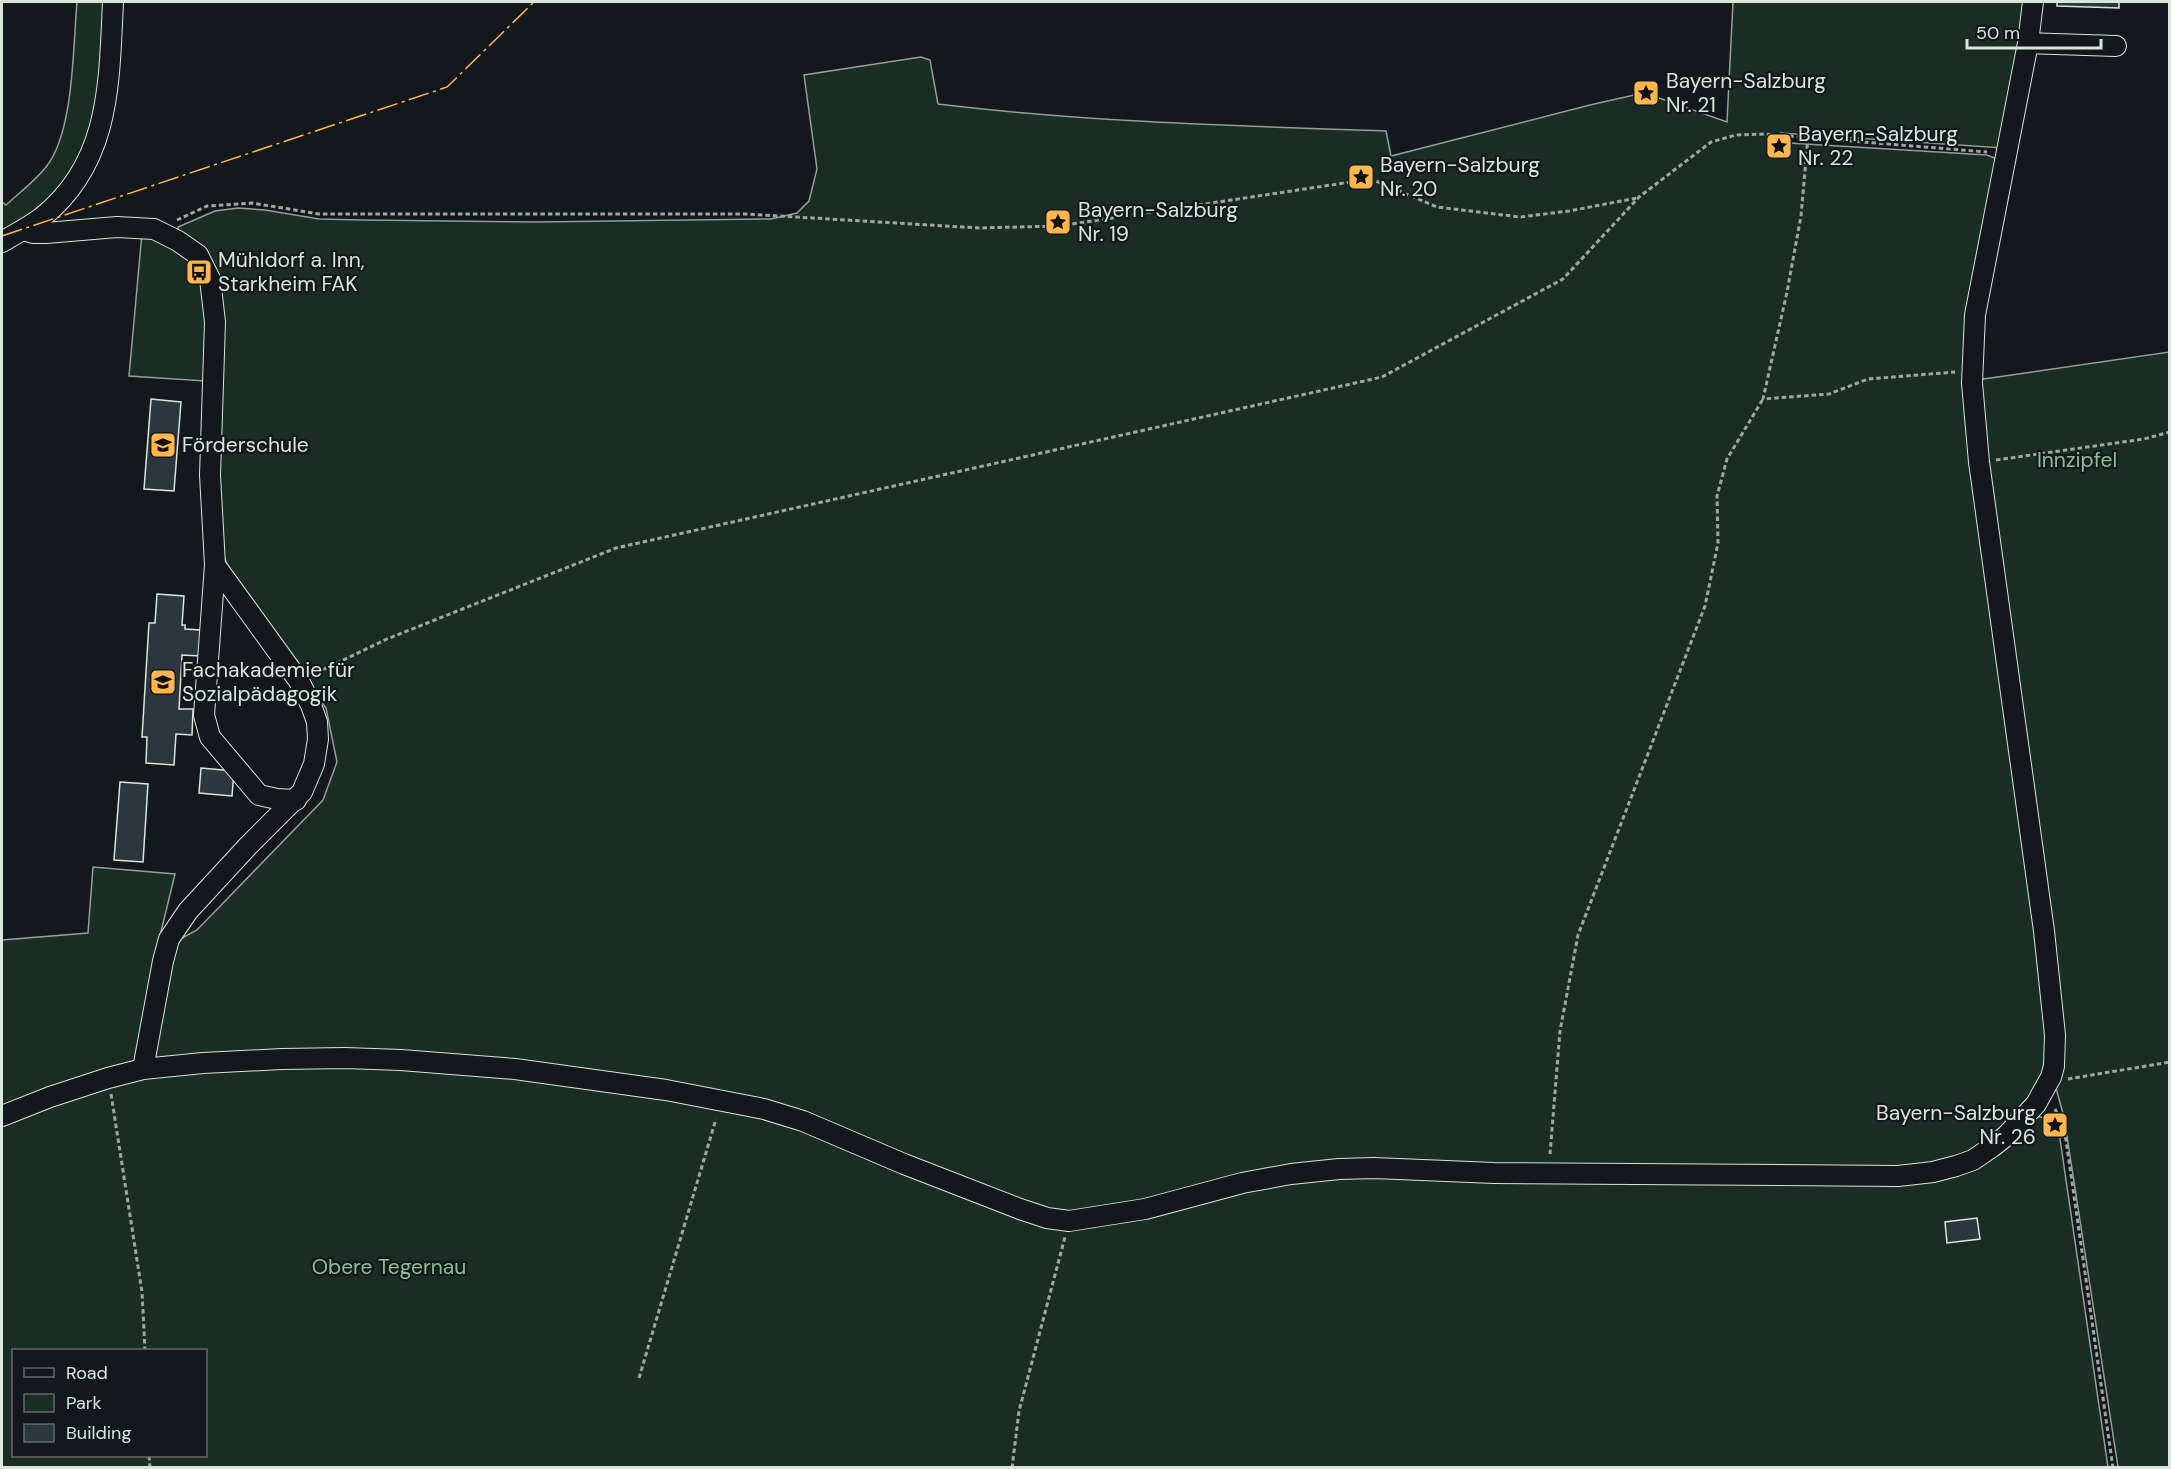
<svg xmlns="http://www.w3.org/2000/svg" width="2171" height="1469" font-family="'DM Sans',sans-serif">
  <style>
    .green { fill: #1a2d24; stroke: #939e99; stroke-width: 1.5; fill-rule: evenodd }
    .building { fill: #2c363c; stroke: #d8e6dc; stroke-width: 1.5 }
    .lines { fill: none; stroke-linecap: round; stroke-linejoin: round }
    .minor-casing { stroke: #d8e6dc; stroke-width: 22 }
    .path { stroke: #9da8a2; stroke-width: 3; stroke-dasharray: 4.5 3; stroke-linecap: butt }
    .minor { stroke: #14181c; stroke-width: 20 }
    .power { stroke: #ffb74d; stroke-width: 1.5; stroke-dasharray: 21 4.5 3 4.5; stroke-linecap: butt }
    .labels { text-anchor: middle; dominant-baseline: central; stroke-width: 4.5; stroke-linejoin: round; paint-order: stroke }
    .poi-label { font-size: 21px; fill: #d8e6dc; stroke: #14181c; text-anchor: start }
    .park-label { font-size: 21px; fill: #8ac095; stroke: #14181c }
  </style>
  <rect width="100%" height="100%" fill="#14181c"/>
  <!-- green -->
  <g class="green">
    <path d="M77,2H107L100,85L88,143L65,181L47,201L24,220L2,233V202L6,205C19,193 35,181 46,167C74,133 73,46 77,2Z"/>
    <path d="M1733,2H2028L2003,148L1781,133L1789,143L1987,155L1997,159L1966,338L2048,1010L2047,1069L2021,1113L1975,1150L1952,1160L1900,1168H1530L1387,1161L1100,1212H1053L704,1090L224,1053L2,1112V940L88,933L93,867L175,874L160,936L164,948L197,930L323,800L337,762L326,708L247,600L230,573L221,547L217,484L224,333L179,233L178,227L215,211L238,208L265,210L319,219L363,220L537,222L771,219L797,213L809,201L817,169L804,75L921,57L930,60L938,104C1087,122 1236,126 1386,131L1391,156L1590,105L1634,95L1659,98L1727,122Z"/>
    <path d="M142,233C153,238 175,245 184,253C218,283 206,342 205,381L129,376Z"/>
    <path d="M2169,352V1467H2118L2064,1117L2056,1088L2058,1067L1977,380Z"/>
    <path d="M322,1063L513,1077L681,1100L763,1116L1043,1222L1297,1177L1924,1180L2034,1116L2045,1118L2059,1132L2108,1467H2V1125L92,1091L170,1072ZM14,1350H206V1456H14Z"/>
  </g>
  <!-- building -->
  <g class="building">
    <path d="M2057,2H2119V8L2057,6Z"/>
    <path d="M151,399L181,402L174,491L144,489Z"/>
    <path d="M157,594L184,596L182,625H185V629L201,630L200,656L182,655L179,709H193L192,735L176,734L174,765L146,763L147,737H142L149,623H155Z"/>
    <path d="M201,768L234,771L232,796L199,793Z"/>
    <path d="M120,782L148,784L143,862L114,860Z"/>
    <path d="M1977,1218L1980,1239L1947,1243L1945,1222Z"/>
  </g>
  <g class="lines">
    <defs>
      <g id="minor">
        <path d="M2028,43L2116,46"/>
        <path d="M23,230L33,233H46L117,227L154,229L178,241L198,255L210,279L215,322L210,475L215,565L204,715L210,737L259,795L277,799L296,800"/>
        <path d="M2,242C15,234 29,227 41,218C111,163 109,82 113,2"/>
        <path d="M143,1069L163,961L169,939L188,911L248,846L302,792L314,764L318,739L317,722L311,705L299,681L215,565"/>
        <path d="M2,1116L50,1097L108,1078L143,1069L203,1063L282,1059L345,1058L401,1060L515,1069L666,1090L764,1109L803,1121L904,1164L1020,1209L1047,1218L1069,1221L1145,1209L1242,1183L1291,1174L1339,1169L1374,1168L1494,1173L1898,1176L1933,1172L1956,1166L1973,1160L1992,1147L2006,1136L2036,1104L2051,1077L2054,1066L2055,1035L2044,931L1979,462L1972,383L1975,315L2028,43L2033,2"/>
      </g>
    </defs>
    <!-- minor casing -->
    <use href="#minor" class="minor-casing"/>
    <!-- path -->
    <g class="path">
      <path d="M1808,137L1801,216L1787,292L1763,399L1829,394L1868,379L1955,372"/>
      <path d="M177,220L207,206L252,203L319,214H746L979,228L1059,226L1351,182L1376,181L1437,207L1520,217L1569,211L1637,198"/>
      <path d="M1996,460L2144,439L2170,432"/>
      <path d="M316,673L387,639L616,548L1382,377L1563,279L1639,197L1711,142L1736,135L1764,134L1987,152"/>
      <path d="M2068,1079L2170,1062"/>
      <path d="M111,1094L142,1292L145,1350"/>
      <path d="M2055,1109L2062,1124L2066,1140L2113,1468"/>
      <path d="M1550,1154L1560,1031L1578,935L1705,606L1718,543L1717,496L1727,459L1763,399"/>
      <path d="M639,1378L716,1119"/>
      <path d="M149,1456L150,1468"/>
      <path d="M1012,1468L1019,1411L1065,1237"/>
    </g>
    <!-- minor -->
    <use href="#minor" class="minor"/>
    <!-- power -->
    <path class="power" d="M2,236L447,87L534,2"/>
  </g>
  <!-- icons -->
  <defs>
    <symbol id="sight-square" viewBox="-11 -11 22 22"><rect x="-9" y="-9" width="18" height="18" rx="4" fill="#ffb74d" stroke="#14181c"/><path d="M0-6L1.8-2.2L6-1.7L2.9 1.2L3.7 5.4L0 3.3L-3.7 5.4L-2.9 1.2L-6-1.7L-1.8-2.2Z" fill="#111"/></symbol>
    <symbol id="bus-square" viewBox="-11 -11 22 22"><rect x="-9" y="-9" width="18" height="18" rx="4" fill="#ffb74d" stroke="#14181c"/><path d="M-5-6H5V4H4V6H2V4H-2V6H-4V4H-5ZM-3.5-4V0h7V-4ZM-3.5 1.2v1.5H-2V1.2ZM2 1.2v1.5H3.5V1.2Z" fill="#111"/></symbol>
    <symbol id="school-square" viewBox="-11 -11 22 22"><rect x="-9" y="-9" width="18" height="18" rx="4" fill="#ffb74d" stroke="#14181c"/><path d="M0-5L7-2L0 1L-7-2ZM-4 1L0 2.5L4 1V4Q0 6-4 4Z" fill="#111"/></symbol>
  </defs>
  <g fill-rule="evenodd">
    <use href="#sight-square" x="1631" y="78" width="30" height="30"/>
    <use href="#sight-square" x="1764" y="131" width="30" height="30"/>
    <use href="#sight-square" x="1346" y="162" width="30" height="30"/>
    <use href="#sight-square" x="1043" y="207" width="30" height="30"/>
    <use href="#bus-square" x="184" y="257" width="30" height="30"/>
    <use href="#school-square" x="148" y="430" width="30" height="30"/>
    <use href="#school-square" x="148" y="667" width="30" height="30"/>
    <use href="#sight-square" x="2040" y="1110" width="30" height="30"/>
  </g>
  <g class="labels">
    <!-- poi labels -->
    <g class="poi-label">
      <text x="1666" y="81">Bayern-Salzburg<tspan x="1666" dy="24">Nr. 21</tspan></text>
      <text x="1798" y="134">Bayern-Salzburg<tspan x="1798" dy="24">Nr. 22</tspan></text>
      <text x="1380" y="165">Bayern-Salzburg<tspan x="1380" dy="24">Nr. 20</tspan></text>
      <text x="1078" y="210">Bayern-Salzburg<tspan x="1078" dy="24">Nr. 19</tspan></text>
      <text x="218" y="260">Mühldorf a. Inn,<tspan x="218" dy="24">Starkheim FAK</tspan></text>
      <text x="182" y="445">Förderschule</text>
      <text x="182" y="670">Fachakademie für<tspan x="182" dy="24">Sozialpädagogik</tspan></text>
      <text x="2036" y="1113" text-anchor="end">Bayern-Salzburg<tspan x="2036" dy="24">Nr. 26</tspan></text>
    </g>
    <!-- park labels -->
    <g class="park-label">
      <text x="2077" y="460">Innzipfel</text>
      <text x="389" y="1267">Obere Tegernau</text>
    </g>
  </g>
  <!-- border -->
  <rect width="2171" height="1469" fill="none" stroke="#d8e6dc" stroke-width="6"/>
  <!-- legend -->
  <rect x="12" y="1349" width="195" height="108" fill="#14181c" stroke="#626a69" stroke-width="1.5"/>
  <rect x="24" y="1368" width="30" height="9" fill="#14181c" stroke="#626a69" stroke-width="1.5"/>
  <text x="66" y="1379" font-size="18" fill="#d8e6dc">Road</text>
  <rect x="24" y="1394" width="30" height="18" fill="#1a2d24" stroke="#626a69" stroke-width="1.5"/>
  <text x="66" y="1409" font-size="18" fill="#d8e6dc">Park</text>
  <rect x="24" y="1424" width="30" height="18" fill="#2c363c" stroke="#626a69" stroke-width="1.5"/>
  <text x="66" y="1439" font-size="18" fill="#d8e6dc">Building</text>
  <!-- scale -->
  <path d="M1967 39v9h134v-9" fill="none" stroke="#d8e6dc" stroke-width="3"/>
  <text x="1976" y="39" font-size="18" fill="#d8e6dc" stroke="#14181c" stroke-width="4.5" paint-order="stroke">50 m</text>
</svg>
